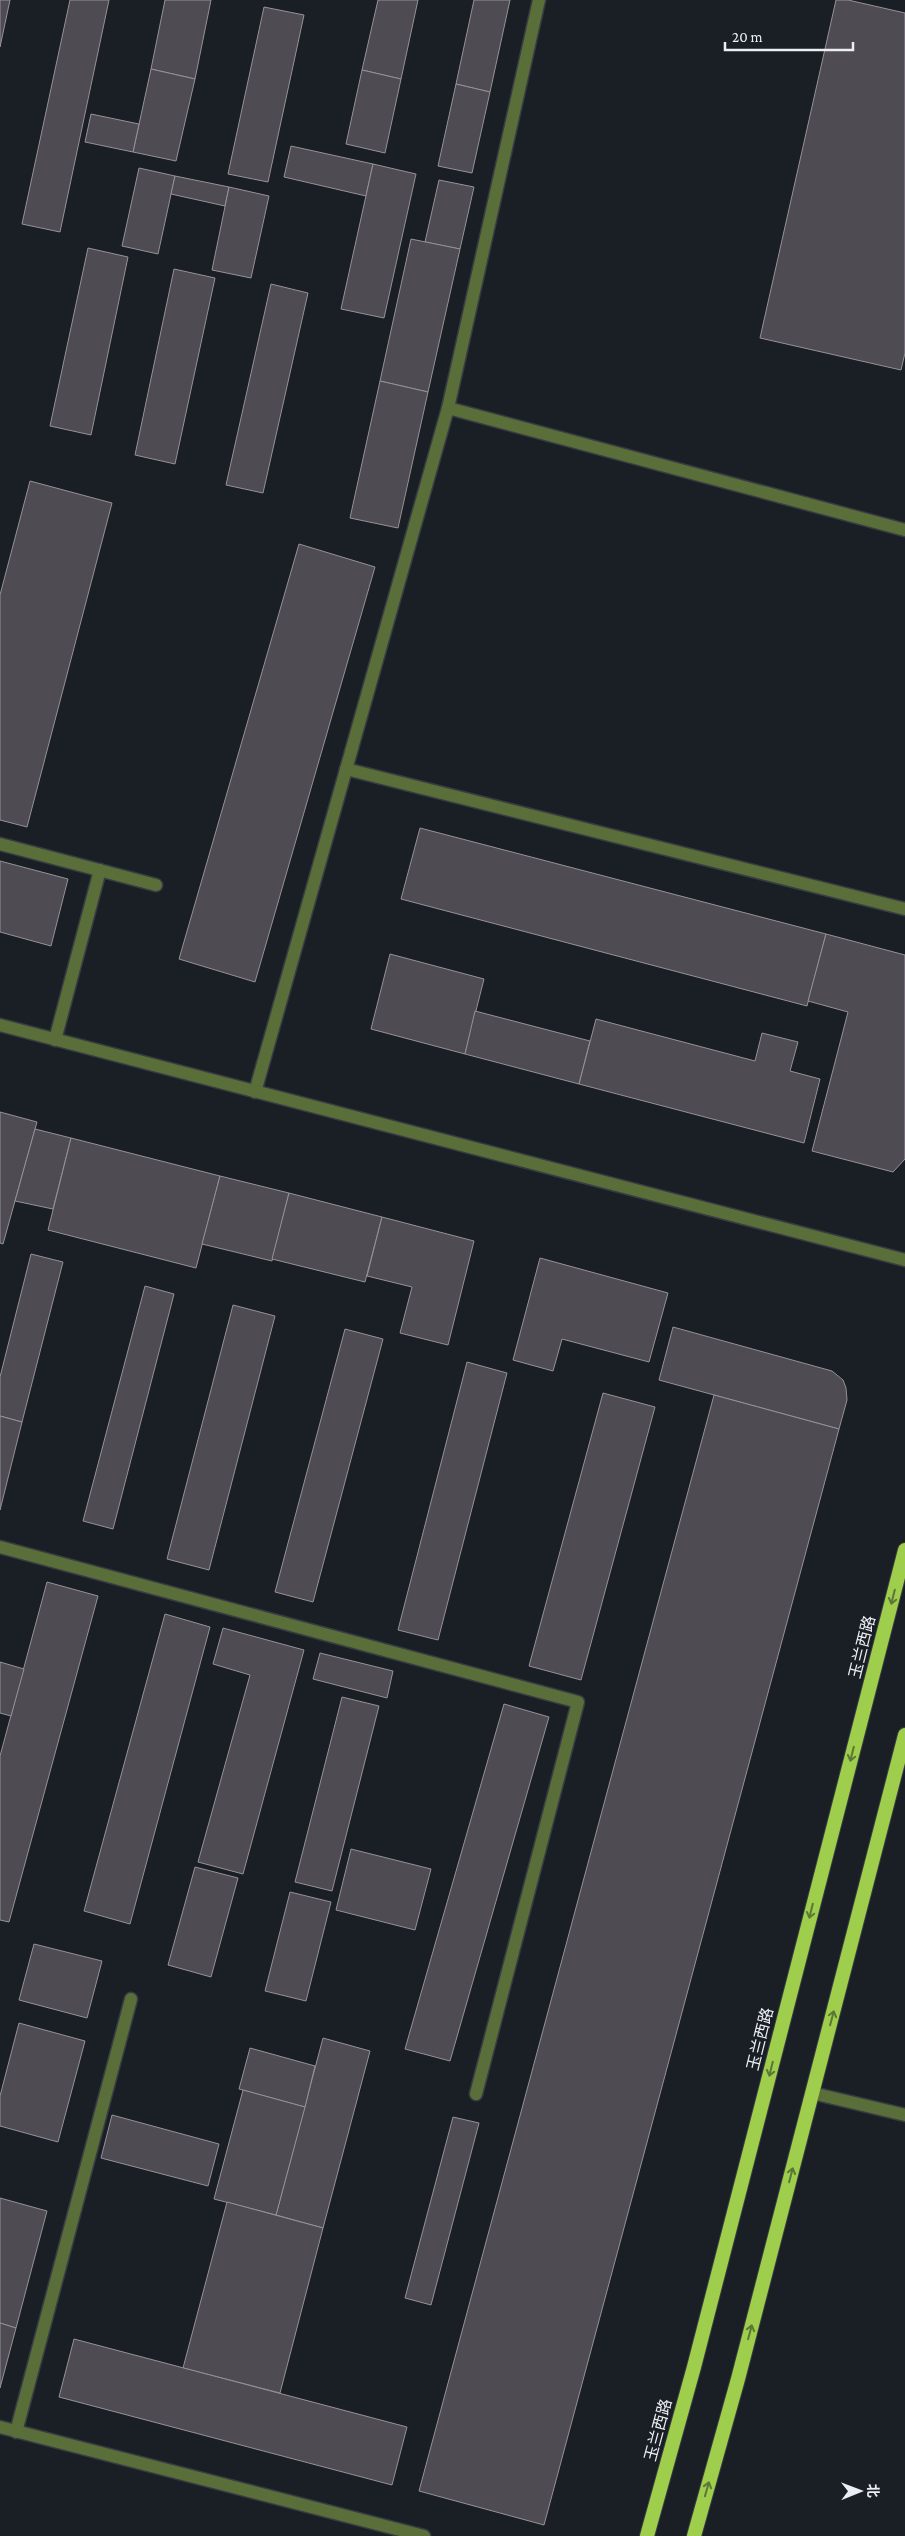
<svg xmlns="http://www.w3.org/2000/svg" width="905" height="2536" font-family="'Crimson Pro','Noto Sans SC',serif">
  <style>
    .building { fill: #4f4b52; stroke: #96919a }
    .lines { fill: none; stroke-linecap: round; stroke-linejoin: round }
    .service-casing { stroke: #373c42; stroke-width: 15 }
    .minor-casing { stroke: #373c42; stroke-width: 15 }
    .tertiary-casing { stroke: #373c42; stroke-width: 15 }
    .trunk-casing { stroke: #373c42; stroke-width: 16 }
    .service { stroke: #596e39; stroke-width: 12 }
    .minor { stroke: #596e39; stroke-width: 12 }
    .tertiary { stroke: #596e39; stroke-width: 12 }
    .trunk { stroke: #9ece4b; stroke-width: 14 }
    .oneway { stroke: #5c7638 }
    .labels { text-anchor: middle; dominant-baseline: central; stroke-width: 4.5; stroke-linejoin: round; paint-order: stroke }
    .street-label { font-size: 16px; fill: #ebeef2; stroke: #1a1f25 }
  </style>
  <rect width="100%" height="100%" fill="#1a1f25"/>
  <!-- building -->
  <g class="building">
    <path d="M0,0H10L0,47Z"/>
    <path d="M70,0H109L60,232L22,224Z"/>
    <path d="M165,0H211L195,79L151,69Z"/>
    <path d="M378,0H418L401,79L362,70Z"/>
    <path d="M474,0H510L490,92L456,84Z"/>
    <path d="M836,0H848L905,13V353L901,370L760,338Z"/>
    <path d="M264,7L304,15L268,182L228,174Z"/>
    <path d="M151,69L195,79L176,161L133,152Z"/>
    <path d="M362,70L401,79L385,153L346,144Z"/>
    <path d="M456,84L490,92L472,173L438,166Z"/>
    <path d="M91,114L139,124L133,152L85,142Z"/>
    <path d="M291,146L373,164L366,196L284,177Z"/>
    <path d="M373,164L416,174L384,318L341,309Z"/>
    <path d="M139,168L175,176L158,254L122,246Z"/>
    <path d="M175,176L229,187L225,206L171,194Z"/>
    <path d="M439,180L474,187L460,249L425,242Z"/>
    <path d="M229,187L269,196L251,278L212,270Z"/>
    <path d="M411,239L460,249L428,392L380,381Z"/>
    <path d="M88,248L128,257L91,435L50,426Z"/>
    <path d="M174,269L215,278L175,464L135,455Z"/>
    <path d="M271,284L308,293L263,493L226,485Z"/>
    <path d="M380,381L428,392L398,528L350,518Z"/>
    <path d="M30,481L112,503L27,827L0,820V595Z"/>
    <path d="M299,544L375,567L255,982L179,959Z"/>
    <path d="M420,828L826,934L807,1006L401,899Z"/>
    <path d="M0,861L68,879L51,946L0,932Z"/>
    <path d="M826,934L905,955V1159L893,1172L812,1151L848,1012L808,1001Z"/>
    <path d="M390,954L484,979L465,1054L371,1029Z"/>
    <path d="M475,1011L590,1041L579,1084L465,1054Z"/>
    <path d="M596,1019L755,1061L762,1033L798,1042L790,1071L820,1079L804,1143L579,1084Z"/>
    <path d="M0,1112L37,1122L3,1244L0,1243Z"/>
    <path d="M35,1129L71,1138L53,1209L15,1201Z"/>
    <path d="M71,1138L220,1176L196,1268L48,1230Z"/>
    <path d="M220,1176L289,1193L272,1261L202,1244Z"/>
    <path d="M289,1193L382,1217L365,1282L272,1259Z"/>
    <path d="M382,1217L474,1241L448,1345L400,1333L412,1287L367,1276Z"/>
    <path d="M31,1254L63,1262L22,1422L0,1416V1377Z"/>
    <path d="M540,1258L668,1293L649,1362L562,1339L553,1371L513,1360Z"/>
    <path d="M145,1286L174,1294L113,1529L83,1521Z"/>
    <path d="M233,1305L275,1316L209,1570L167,1559Z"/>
    <path d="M673,1327L832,1371L843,1380L846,1388L847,1400L839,1429L659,1380Z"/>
    <path d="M345,1329L383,1339L313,1602L275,1592Z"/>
    <path d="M467,1362L507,1373L438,1640L398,1630Z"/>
    <path d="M603,1393L655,1407L581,1680L529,1666Z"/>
    <path d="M714,1395L839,1429L544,2525L419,2491Z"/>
    <path d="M0,1416L22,1422L0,1510Z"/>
    <path d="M47,1582L98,1596L9,1922L0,1920V1756Z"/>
    <path d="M165,1614L210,1627L130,1924L84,1911Z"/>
    <path d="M223,1628L304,1650L243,1874L198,1862L250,1675L213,1664Z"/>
    <path d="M320,1653L393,1671L387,1698L313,1679Z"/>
    <path d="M0,1662L24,1669L11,1716L0,1713Z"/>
    <path d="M342,1697L379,1706L332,1891L295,1882Z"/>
    <path d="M504,1704L549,1717L450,2061L405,2049Z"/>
    <path d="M351,1849L431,1869L415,1930L336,1910Z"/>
    <path d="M195,1867L238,1878L211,1977L168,1965Z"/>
    <path d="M290,1892L331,1902L306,2001L265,1991Z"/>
    <path d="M34,1944L102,1961L87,2018L19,2000Z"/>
    <path d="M19,2023L85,2041L58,2142L0,2126V2096Z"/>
    <path d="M323,2038L370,2051L323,2228L276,2215Z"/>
    <path d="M250,2048L315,2066L305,2107L239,2089Z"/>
    <path d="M243,2090L305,2107L276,2215L214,2199Z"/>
    <path d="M112,2115L219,2144L208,2186L101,2158Z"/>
    <path d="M453,2117L479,2123L431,2305L405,2298Z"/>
    <path d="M0,2198L47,2211L16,2328L0,2323Z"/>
    <path d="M227,2202L323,2228L280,2393L183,2368Z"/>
    <path d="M0,2323L16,2328L0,2388Z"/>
    <path d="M74,2339L407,2427L392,2485L59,2397Z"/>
  </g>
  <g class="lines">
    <defs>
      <g id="service">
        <path d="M346,769L905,909"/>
        <path d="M0,844L156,885"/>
        <path d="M55,1040L100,870"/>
        <path d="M0,1547L578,1702L476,2094"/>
        <path d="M16,2432L131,1999"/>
      </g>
      <g id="minor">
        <path d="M448,408L905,530"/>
        <path d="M255,1092L448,408L539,0"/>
        <path d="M812,2093L905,2115"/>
        <path d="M0,2427L424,2536"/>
      </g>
      <path id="tertiary" d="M0,1025L905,1260"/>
      <g id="trunk">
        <path d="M647,2536L694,2367L905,1550"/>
        <path d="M694,2536L738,2379L905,1735"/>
      </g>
    </defs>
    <!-- service casing -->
    <use href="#service" class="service-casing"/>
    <!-- minor casing -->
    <use href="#minor" class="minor-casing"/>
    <!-- tertiary casing -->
    <use href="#tertiary" class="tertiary-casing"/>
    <!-- trunk casing -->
    <use href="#trunk" class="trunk-casing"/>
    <!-- service -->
    <use href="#service" class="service"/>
    <!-- minor -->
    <use href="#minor" class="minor"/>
    <!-- tertiary -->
    <use href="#tertiary" class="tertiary"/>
    <!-- trunk -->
    <use href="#trunk" class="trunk"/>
  </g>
  <!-- one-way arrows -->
  <defs><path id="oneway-shaft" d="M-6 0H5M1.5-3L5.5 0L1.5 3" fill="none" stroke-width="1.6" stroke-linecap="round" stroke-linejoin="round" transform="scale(1.25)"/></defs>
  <g class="oneway">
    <use href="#oneway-shaft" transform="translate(893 1597) rotate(104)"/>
    <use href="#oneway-shaft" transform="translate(852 1754) rotate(104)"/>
    <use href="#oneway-shaft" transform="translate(811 1911) rotate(104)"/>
    <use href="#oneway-shaft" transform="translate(832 2018) rotate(-75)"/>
    <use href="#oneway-shaft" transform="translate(771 2069) rotate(104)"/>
    <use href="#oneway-shaft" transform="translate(791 2175) rotate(-75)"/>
    <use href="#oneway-shaft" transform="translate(750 2332) rotate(-75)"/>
    <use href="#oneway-shaft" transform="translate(707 2489) rotate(-74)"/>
  </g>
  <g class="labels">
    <!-- street labels -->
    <g class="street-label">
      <text transform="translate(862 1647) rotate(-76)">玉兰西路</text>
      <text transform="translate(760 2039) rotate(-76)">玉兰西路</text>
      <text transform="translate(658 2430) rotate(-75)">玉兰西路</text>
    </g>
  </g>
  <!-- north arrow -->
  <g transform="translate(860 2491) rotate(89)" stroke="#1a1f25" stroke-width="4" paint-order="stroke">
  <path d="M0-4L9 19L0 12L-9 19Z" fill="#ebeef2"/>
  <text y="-8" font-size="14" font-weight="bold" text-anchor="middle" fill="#ebeef2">北</text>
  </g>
  <!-- scale -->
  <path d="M725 42v8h128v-8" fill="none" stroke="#ebeef2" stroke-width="2.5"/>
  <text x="732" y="42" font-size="15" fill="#ebeef2" stroke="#1a1f25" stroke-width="4" paint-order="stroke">20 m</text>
</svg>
